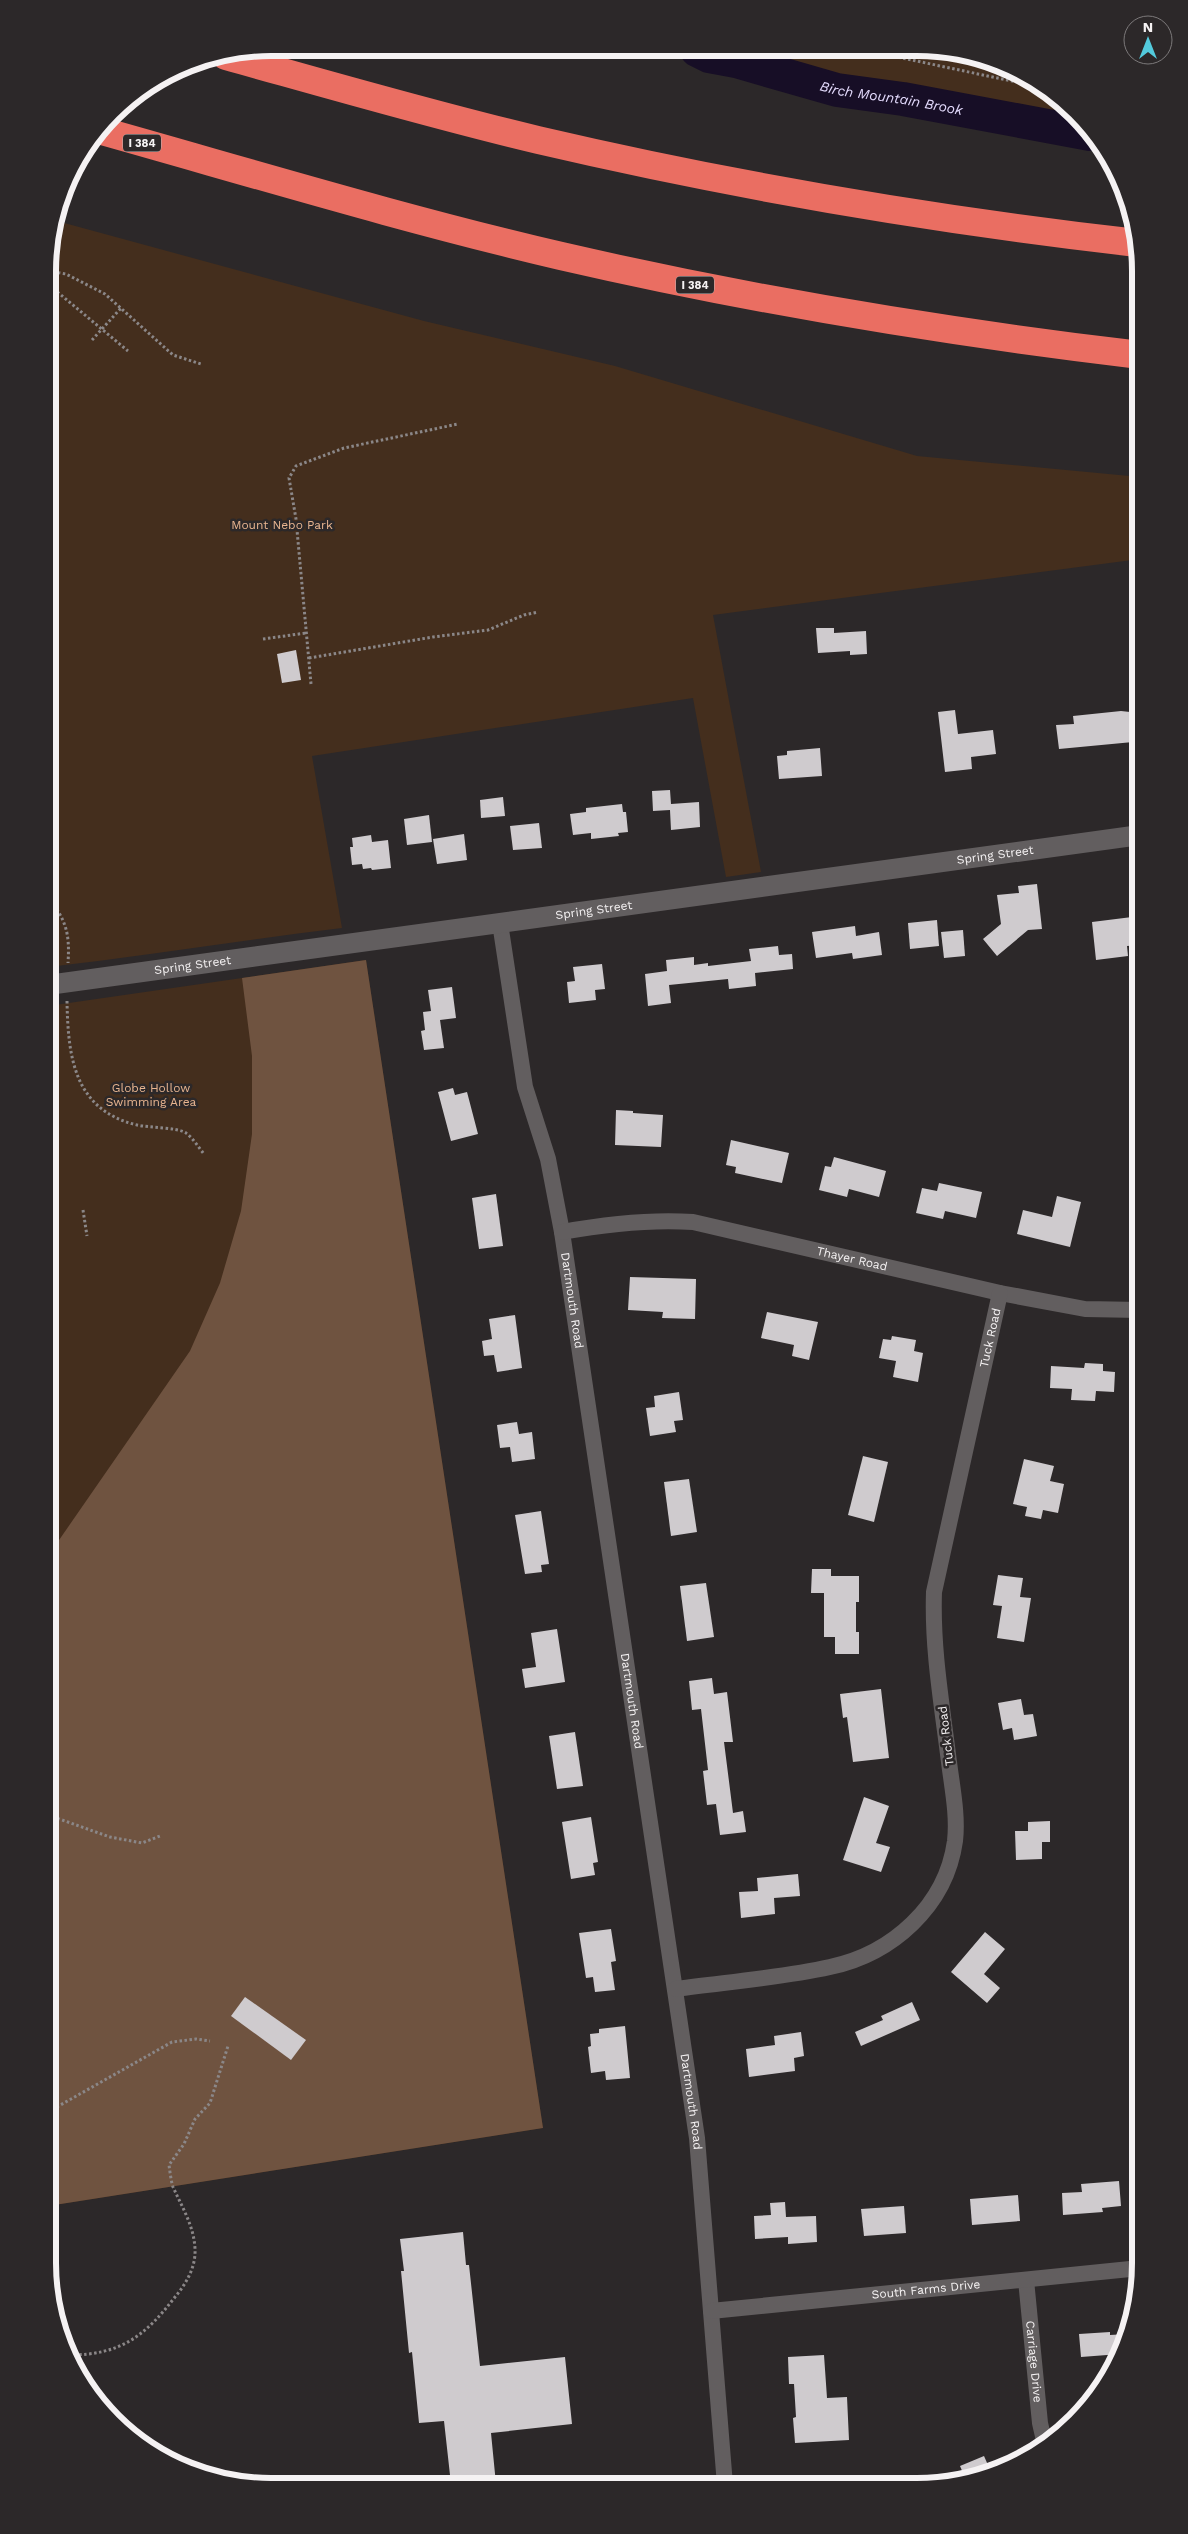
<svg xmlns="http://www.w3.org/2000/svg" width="1188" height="2534" font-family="'Work Sans',sans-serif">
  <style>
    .green { fill: #442e1d }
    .forest { fill: #6f5340 }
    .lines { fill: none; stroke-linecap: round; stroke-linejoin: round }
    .river { stroke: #170e26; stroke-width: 34 }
    .building { fill: #cfcbce }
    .path { stroke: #8b8788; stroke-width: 3; stroke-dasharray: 2.5 2.5; stroke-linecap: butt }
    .minor { stroke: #625e5f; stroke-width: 16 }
    .tertiary { stroke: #625e5f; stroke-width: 20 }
    .motorway { stroke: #ea6e62; stroke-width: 28 }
    .labels { text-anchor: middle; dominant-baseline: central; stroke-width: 5; stroke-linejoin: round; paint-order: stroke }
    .shield { fill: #2c2829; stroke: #b9b5b6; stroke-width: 1 }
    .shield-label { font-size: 11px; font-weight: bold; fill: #f5f2f3 }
    .park-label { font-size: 12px; fill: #e8b590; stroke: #2c2829 }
    .street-label { font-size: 12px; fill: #f5f2f3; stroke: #2c2829 }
    .water-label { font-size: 14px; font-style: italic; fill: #e3dafc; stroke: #2c2829 }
    .rim { fill: none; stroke: #f5f2f3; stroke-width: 6 }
  </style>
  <rect width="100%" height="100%" fill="#2c2829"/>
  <!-- green -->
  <g class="green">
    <path d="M619,50L960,52L1016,71L1064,103L1077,119L1003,113L840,84L737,70L698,60Z"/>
    <path d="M57,221L424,321L615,366L917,456L1140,477V559L713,615L761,872L726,877L693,698L312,756L342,928C243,940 146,956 48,967V256Z"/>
    <path d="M366,960L543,2128L48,2206V1006Z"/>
  </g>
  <!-- forest -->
  <path class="forest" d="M366,960L543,2128L48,2206V1556L190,1351L220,1283L241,1211L252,1134V1056L242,978Z"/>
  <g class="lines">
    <!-- river -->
    <path class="river" id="s1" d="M697,50L709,56L736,61L837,90L903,99L1090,134"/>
  </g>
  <!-- building -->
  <g class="building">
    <path d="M816,628H834V633L866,631L867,654L850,655V651L818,653Z"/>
    <path d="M296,650L301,680L282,683L277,654Z"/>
    <path d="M955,710L958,734L993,730L996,754L971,757L972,769L945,772L938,712Z"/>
    <path d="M1121,711L1130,712L1133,742L1059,749L1056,725L1074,724L1073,716Z"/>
    <path d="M820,748L822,776L779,779L777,756L787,755V751Z"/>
    <path d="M670,790L671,804L699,802L700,827L671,830L670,810L653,811L652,791Z"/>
    <path d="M503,797L505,816L481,818L480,800Z"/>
    <path d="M622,804L623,812H626L628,832L618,833L619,836L591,839V833L573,835L570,814L586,812V808Z"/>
    <path d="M429,815L432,842L407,845L404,819Z"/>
    <path d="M539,823L542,848L513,850L510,826Z"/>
    <path d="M464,834L467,860L437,864L433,839Z"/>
    <path d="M371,835L372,842L388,840L391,868L372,870L371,868L363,869L362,864L352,865L350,847H353L352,838Z"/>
    <path d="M1037,884L1042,929L1028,930L997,956L983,939L1001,924L997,895L1019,893L1018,886Z"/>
    <path d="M1140,916V945L1127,946L1128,956L1096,960L1092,922Z"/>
    <path d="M937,920L939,946L910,949L908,923Z"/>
    <path d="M855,926L856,936L879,932L882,955L853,959L852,953L816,958L812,932Z"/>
    <path d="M963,930L965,956L944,958L941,932Z"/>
    <path d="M778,946L779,955L792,954L793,969L755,973L756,986L729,989L728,979L669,985L671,1003L648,1006L645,974L667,971L666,960L694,957V965L708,963V966L751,961L749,949Z"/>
    <path d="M602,964L605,989L595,990L596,1000L569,1003L567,982L575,981L573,967Z"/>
    <path d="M452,987L456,1018L440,1020L444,1048L424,1050L421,1031L425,1030L423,1012L431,1011L428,990Z"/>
    <path d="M453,1088L455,1095L467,1092L478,1134L451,1141L438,1092Z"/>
    <path d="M616,1110L633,1111V1113L663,1115L661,1147L615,1145Z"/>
    <path d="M731,1140L789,1153L782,1183L735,1173L736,1167L726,1165Z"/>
    <path d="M834,1157L886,1171L879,1197L849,1189L847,1197L819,1190L825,1166L831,1167Z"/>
    <path d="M939,1183L982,1192L976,1218L945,1211L943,1219L916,1213L922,1188L937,1191Z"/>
    <path d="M496,1194L503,1246L479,1249L472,1198Z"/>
    <path d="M1057,1196L1081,1202L1070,1247L1017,1234L1023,1210L1052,1217Z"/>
    <path d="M630,1277L696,1279L695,1319L662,1318L663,1312L628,1310Z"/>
    <path d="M767,1312L818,1322L809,1360L792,1356L794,1345L761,1338Z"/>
    <path d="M515,1315L522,1368L497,1372L494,1355L484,1356L482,1341L492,1339L489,1319Z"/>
    <path d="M892,1336L916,1340L914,1351L923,1353L918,1382L893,1377L896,1361L879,1358L883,1339L891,1340Z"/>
    <path d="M1085,1363L1103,1364V1371L1115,1372L1114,1392L1096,1391L1095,1401L1071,1400L1072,1389L1050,1388L1051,1366L1084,1368Z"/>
    <path d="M679,1392L683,1420L674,1421L676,1432L650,1436L646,1408L655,1407L654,1396Z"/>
    <path d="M517,1422L519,1434L532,1432L535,1459L512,1462L510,1447L500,1448L497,1425Z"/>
    <path d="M863,1456L888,1462L874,1522L848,1515Z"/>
    <path d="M1024,1459L1054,1466L1050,1481L1064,1484L1058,1513L1043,1510L1041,1519L1025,1516L1027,1507L1013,1504Z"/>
    <path d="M689,1479L697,1532L671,1536L664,1482Z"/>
    <path d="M541,1511L549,1564L541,1565L542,1572L525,1574L515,1515Z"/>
    <path d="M812,1569H831V1576H859V1602H856V1632H859V1654H835V1637H824V1593H811Z"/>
    <path d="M998,1575L1023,1578L1020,1597L1031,1598L1024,1642L997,1638L1002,1606L993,1605Z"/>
    <path d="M706,1583L714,1637L687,1641L680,1586Z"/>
    <path d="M557,1629L565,1682L525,1688L522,1669L536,1667L531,1633Z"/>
    <path d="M712,1678L714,1694L727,1692L733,1742H724L733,1813L743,1811L746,1832L720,1835L716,1804L707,1805L703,1771L708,1770L701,1709L692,1710L689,1681Z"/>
    <path d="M881,1689L889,1758L853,1762L847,1717L843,1718L840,1694Z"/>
    <path d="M1021,1699L1024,1715L1033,1714L1037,1736L1014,1740L1012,1728L1003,1730L998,1703Z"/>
    <path d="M575,1732L583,1786L557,1789L549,1736Z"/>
    <path d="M864,1797L889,1806L876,1843L890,1847L881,1872L843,1860Z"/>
    <path d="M591,1817L598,1862L593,1863L595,1875L571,1879L562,1822Z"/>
    <path d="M1050,1821V1842H1042V1859L1016,1860L1015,1831H1028V1822Z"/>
    <path d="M798,1874L800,1896L774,1898L775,1914L741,1918L739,1892L758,1891L757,1878Z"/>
    <path d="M611,1929L616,1961L611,1962L615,1990L595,1992L593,1977L586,1978L579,1933Z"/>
    <path d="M985,1932L1005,1949L984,1974L1000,1988L987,2003L951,1972Z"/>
    <path d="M245,1997L306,2040L291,2060L231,2016Z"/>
    <path d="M912,2002L920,2020L861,2046L855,2032L883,2020L881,2016Z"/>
    <path d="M625,2026L630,2078L606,2080L605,2071L591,2073L588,2047L591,2046L590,2034L599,2033V2029Z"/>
    <path d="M801,2032L804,2056L794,2058L795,2071L749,2077L746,2049L775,2045L774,2036Z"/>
    <path d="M1119,2181L1121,2206L1102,2208L1103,2212L1063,2215L1062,2193L1082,2192L1081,2184Z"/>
    <path d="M1018,2195L1020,2221L972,2225L970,2199Z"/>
    <path d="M785,2202L786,2217L816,2216L817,2242L788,2244V2237L755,2239L754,2216L771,2215L770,2203Z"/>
    <path d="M904,2206L906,2233L864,2236L861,2209Z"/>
    <path d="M463,2232L466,2265H469L480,2366L565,2357L572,2424L491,2433L496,2484H451L444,2421L419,2423L412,2352L409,2353L401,2271H404L400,2239Z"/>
    <path d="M1110,2332V2335L1127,2334L1120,2354L1081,2357L1079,2334Z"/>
    <path d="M824,2355L827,2398L847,2397L849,2440L795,2443L793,2418L796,2417L794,2384H789L788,2357Z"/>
    <path d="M984,2456L991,2472L966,2480L960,2466Z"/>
  </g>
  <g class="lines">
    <!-- path -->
    <g class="path">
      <path d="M869,51L1040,87"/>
      <path d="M48,271L66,274L105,294L173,355L201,364"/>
      <path d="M48,291L55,290L128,351"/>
      <path d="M92,340L122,307"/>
      <path d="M263,639L306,633"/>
      <path d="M309,658L433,637L488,630L524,615L538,612"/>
      <path d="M311,684L296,519L289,478L296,466L344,448L458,424"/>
      <path d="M48,897C66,920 70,933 68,963"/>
      <path d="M67,1001C68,1057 74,1110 137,1125C150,1128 176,1127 186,1133C193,1138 199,1148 204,1154"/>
      <path d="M83,1210L87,1236"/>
      <path d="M48,1815L110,1837L142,1843L160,1836"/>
      <path d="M48,2112L172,2042L196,2039L210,2041"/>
      <path d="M69,2355C121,2355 145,2336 175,2297C186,2284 196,2267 195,2249C194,2226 182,2207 173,2187C171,2181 170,2172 169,2165L184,2144L195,2119L210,2103L228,2046"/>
    </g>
    <!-- minor -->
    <g class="minor">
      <path id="s2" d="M500,923L525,1087L548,1159L562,1232L697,2138L725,2485"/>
      <path id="s3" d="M562,1232C606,1224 648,1219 693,1222L1000,1293L1085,1309L1140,1310"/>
      <path id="s4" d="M676,1989C727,1982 780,1978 830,1967C892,1954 946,1906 955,1841C958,1815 952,1787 949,1762C942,1705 932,1649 934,1592L1000,1293"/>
      <path id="s5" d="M1026,2280L1040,2423L1045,2445"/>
      <path id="s6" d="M711,2311L1140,2268"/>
    </g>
    <!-- tertiary -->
    <path class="tertiary" id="s7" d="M48,985L1140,835"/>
    <!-- motorway -->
    <g class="motorway">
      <path d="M226,56C330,85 433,115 538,140C735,186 936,220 1137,243"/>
      <path d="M102,131C255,174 407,220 561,256C752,300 946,332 1140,355"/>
    </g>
  </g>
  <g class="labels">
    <!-- shield labels -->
    <g class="shield">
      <rect x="123" y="134.5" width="38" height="17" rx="4"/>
      <rect x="676" y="276.5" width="38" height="17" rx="4"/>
    </g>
    <g class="shield-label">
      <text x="142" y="143">I 384</text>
      <text x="695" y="285">I 384</text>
    </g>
    <!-- park labels -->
    <g class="park-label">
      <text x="282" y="525">Mount Nebo Park</text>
      <text x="151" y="1088">Globe Hollow<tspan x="151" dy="14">Swimming Area</tspan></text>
    </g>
    <!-- street labels -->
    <g class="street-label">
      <text stroke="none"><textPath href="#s7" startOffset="956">Spring Street</textPath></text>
      <text stroke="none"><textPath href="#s7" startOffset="551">Spring Street</textPath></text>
      <text stroke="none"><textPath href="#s7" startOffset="146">Spring Street</textPath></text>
      <text stroke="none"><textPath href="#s3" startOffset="295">Thayer Road</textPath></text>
      <text stroke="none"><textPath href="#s2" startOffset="385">Dartmouth Road</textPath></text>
      <text stroke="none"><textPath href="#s4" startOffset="855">Tuck Road</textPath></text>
      <text stroke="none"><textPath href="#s2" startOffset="790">Dartmouth Road</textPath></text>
      <text transform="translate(946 1736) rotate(-97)">Tuck Road</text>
      <text stroke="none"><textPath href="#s2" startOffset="1195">Dartmouth Road</textPath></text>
      <text stroke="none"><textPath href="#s6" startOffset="216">South Farms Drive</textPath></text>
      <text stroke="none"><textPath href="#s5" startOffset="82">Carriage Drive</textPath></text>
    </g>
    <!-- water labels -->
    <g class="water-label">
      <text stroke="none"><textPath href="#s1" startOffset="201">Birch Mountain Brook</textPath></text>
    </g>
  </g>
  <!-- crop -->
  <path d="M0 0H1188V2534H0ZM271 56H917A215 215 0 0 1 1132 271V2263A215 215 0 0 1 917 2478H271A215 215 0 0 1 56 2263V271A215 215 0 0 1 271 56Z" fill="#2c2829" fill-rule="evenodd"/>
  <path class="rim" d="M271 56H917A215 215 0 0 1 1132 271V2263A215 215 0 0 1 917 2478H271A215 215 0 0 1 56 2263V271A215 215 0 0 1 271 56Z"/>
  <!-- north arrow -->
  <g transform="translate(1148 40)"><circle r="24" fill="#2c2829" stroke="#7c797a"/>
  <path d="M0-4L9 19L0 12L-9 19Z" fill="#53cadc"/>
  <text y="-8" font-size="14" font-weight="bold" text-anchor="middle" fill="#f5f2f3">N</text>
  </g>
</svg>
